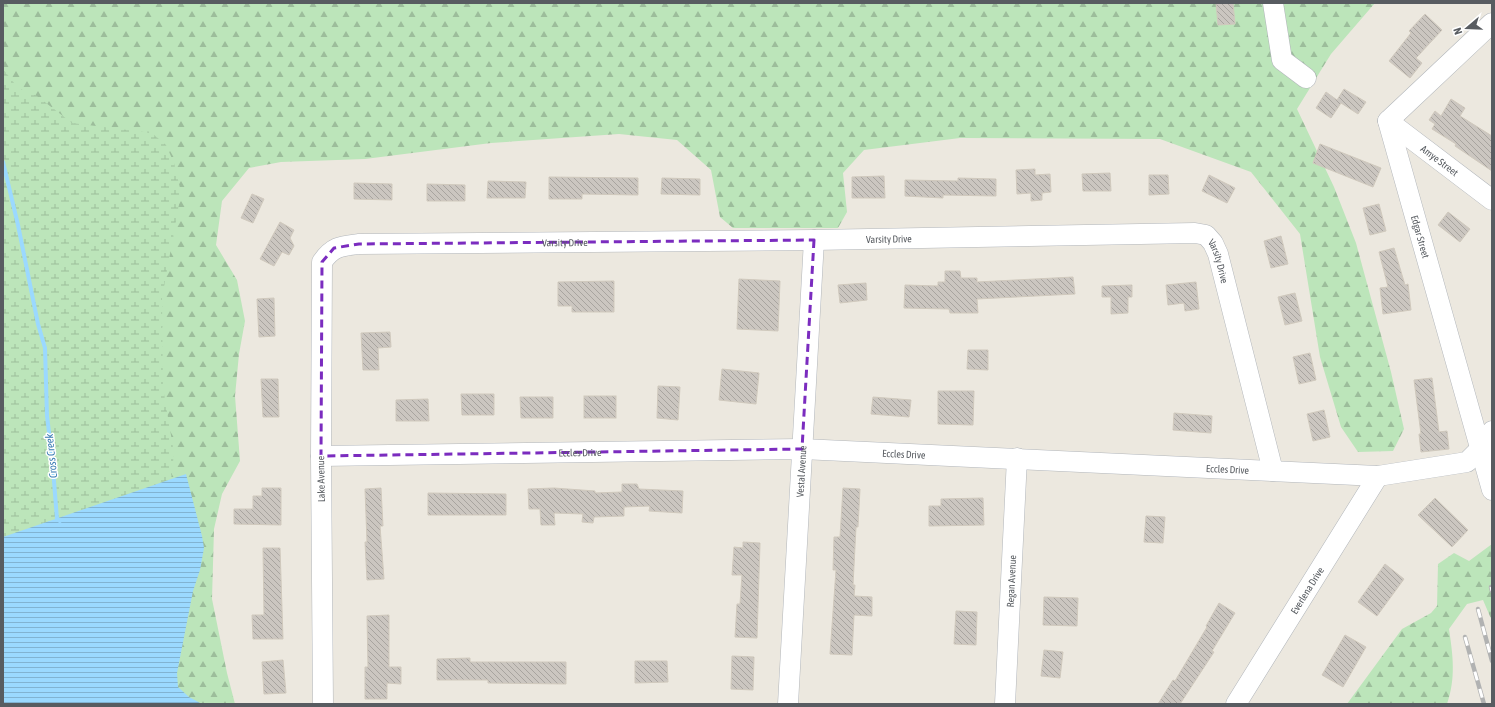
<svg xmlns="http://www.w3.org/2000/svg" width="1495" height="707" font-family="'Asap Condensed',sans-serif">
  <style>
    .forest { fill: url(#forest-firs) }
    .wetland { fill: url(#wetland-marsh) }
    .water { fill: url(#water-rules) }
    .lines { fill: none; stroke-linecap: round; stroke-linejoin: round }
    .stream { stroke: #9bd9ff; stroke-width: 4 }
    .building { fill: url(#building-back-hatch); stroke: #d0c9bd }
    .minor-casing { stroke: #b2b6bb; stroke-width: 21 }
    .minor { stroke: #fff; stroke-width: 20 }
    .rail-casing { stroke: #b1b2b2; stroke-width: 4.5 }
    .rail { stroke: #fff; stroke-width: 3; stroke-dasharray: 9; stroke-linecap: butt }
    .marked { fill: none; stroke: #7b2cbf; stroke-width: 3; stroke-dasharray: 8 5; stroke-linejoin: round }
    .labels { text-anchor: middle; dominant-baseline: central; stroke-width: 3; stroke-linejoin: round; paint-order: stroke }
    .street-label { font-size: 10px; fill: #585c61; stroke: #fff }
    .water-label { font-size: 11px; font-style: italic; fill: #387ab3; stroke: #fff }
  </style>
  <defs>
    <pattern id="forest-firs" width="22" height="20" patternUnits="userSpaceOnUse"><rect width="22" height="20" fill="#bce5ba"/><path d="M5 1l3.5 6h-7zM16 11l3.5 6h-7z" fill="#9cbd9b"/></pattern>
    <pattern id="wetland-marsh" width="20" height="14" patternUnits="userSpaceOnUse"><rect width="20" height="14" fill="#bce5ba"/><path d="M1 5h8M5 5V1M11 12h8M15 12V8" fill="none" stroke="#9cbd9b"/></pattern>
    <pattern id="water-rules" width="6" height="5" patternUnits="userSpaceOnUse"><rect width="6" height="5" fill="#9bd9ff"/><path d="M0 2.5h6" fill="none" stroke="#81b3d2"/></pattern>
    <pattern id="building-back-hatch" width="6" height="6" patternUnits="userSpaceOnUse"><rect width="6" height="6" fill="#cbc6c0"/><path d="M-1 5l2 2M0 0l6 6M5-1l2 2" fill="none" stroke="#a8a49f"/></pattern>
  </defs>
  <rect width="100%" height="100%" fill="#ece8df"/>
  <!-- forest -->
  <g class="forest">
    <path d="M3,3H1375L1331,54L1297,109L1334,187L1356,243L1391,372L1404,429L1393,451L1358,452L1341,427L1320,357L1300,234L1251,172L1160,139L960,138L864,150L843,173L847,212L838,228H733L720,217L711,170L677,140L619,134L491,143L365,159L281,162L249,168L222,201L216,245L237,280L245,321L239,354L235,396L240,461L222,494L214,529L212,599L227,673L235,704H3Z"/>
    <path d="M1492,544V621L1483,600L1467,604L1449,629C1453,656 1456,678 1447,704H1347L1402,629L1431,613L1437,606L1438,564L1454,553L1469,561Z"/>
  </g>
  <!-- wetland -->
  <path class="wetland" d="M3,69L18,88L37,96L72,123L152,133L166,145L174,163L180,188L179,204L162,298L163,388L174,453L171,480L3,537Z"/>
  <!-- water -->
  <path class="water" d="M186,474L202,536L204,548L200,570L193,591L177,673L178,687L189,697L202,704H3V537Z"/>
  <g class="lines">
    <!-- stream -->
    <path class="stream" d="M3,162L18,225L38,324L45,348L47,416L52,456L57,519L60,521"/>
  </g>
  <!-- building -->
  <g class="building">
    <path d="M1216,3H1233L1235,24L1218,25Z"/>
    <path d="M1425,14L1442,30L1416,58L1422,63L1410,78L1389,61L1411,33L1409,31Z"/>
    <path d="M1344,89L1366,102L1358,114L1341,103L1331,118L1316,108L1326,92L1337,100Z"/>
    <path d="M1451,99L1465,108L1460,116L1492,136V171L1455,146L1456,144L1432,129L1435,124L1429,120L1435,111L1441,116Z"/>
    <path d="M1320,144L1381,168L1373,187L1313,163Z"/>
    <path d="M1035,169V175L1050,174L1051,192L1042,193V200L1031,201V193L1017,194L1016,170Z"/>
    <path d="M1110,173L1111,191H1083L1082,174Z"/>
    <path d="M1149,175H1168L1169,194L1149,195Z"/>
    <path d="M1209,175L1235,188L1227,203L1202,191Z"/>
    <path d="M884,176L885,198H852V177Z"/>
    <path d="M549,177L638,178V195L582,194V199H549Z"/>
    <path d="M662,178L700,179V195L661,194Z"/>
    <path d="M958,178L996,179V196L943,195V198L905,196V180L958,181Z"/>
    <path d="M488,181L526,182L525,198H487Z"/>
    <path d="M354,183L392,184V200L354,199Z"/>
    <path d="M427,184L465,185V201H427Z"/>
    <path d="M252,194L264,199L253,223L241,218Z"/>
    <path d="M1379,204L1386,231L1370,235L1363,208Z"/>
    <path d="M1448,212L1470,229L1460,242L1438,225Z"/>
    <path d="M280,222L294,230L290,238L294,246L289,255L282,252L274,266L260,259Z"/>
    <path d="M1281,236L1288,264L1271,268L1264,241Z"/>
    <path d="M1394,248L1405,285L1408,284L1411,310L1383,314L1380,288L1388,287L1379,252Z"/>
    <path d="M945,271H960L961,278H977V282L1073,277L1075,294L977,299L978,313H950L949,309L904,308L905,285L938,286V282H945Z"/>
    <path d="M739,279L780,281L778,331L737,329Z"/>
    <path d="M614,281V312H572V306H558V282Z"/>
    <path d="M1196,282L1199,309L1185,311L1184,303L1168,305L1166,285Z"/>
    <path d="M866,283L867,300L840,303L838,285Z"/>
    <path d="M1132,285V297H1128V313L1111,314V297H1102V286Z"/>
    <path d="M1295,293L1302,321L1285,325L1278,297Z"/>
    <path d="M274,298L275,336L259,337L257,299Z"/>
    <path d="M390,332L391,347L378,348L379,370H363L361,333Z"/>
    <path d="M968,350H988V370L967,369Z"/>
    <path d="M1310,353L1316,380L1299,384L1293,357Z"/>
    <path d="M722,369L759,373L756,404L719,400Z"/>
    <path d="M1432,378L1439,432L1447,431L1449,449L1421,452L1419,434H1421L1414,380Z"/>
    <path d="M261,379H278L279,417H263Z"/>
    <path d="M658,386L680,387L678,420L657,418Z"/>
    <path d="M938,391H974L973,425L938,424Z"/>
    <path d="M461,394H494V415H462Z"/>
    <rect x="584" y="396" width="32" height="22"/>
    <path d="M520,397H553V418H521Z"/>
    <path d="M873,397L911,400L909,417L871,414Z"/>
    <path d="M428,399L429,421H396V400Z"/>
    <path d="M1324,410L1330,437L1313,441L1307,414Z"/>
    <path d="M1174,413L1212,416L1211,433L1173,430Z"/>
    <path d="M622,484H637L639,489L683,491L682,513L649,511L650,506L624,507V516L594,517L593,523L582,522L583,514L554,513L555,525H541L540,509H529L528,489L554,488L595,491V493L622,492Z"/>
    <path d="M262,488H281V525L234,524V509H253V496H262Z"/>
    <path d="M381,488L383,526H380L384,579L367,580L365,542H367L365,489Z"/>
    <path d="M843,488L860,489L858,527H856L853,585H855L854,596L872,597V616L854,615L852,655L830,654L836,570H833L834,537H840Z"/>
    <path d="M428,493L506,494V515H428Z"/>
    <path d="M983,498L984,525L929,526V506H941V499Z"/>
    <path d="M1435,498L1468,530L1452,547L1418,515Z"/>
    <path d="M1146,516L1165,517L1163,543L1144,542Z"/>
    <path d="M743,542L760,543L757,638L735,637L737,604H740L742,575H732L734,547L743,548Z"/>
    <path d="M263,548H280L283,639H253L252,615H264Z"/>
    <path d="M1385,564L1404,579L1377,616L1358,602Z"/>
    <path d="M1044,597L1078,598L1077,626L1043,625Z"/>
    <path d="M1219,603L1235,613L1212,651L1214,652L1180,704H1158L1173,680L1175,681L1207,627L1206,626Z"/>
    <path d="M956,611L977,612L976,645L954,644Z"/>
    <path d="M389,615V667H401V684L387,683V699H365V667H368L367,616Z"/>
    <path d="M1345,635L1366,647L1343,687L1322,675Z"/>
    <path d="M1044,650L1063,652L1060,678L1041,676Z"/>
    <path d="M732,656L754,657L753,690L731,689Z"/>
    <path d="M470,658V662H566V684L488,683V680H437V659Z"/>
    <path d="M283,660L286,693L264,694L262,662Z"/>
    <path d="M635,661H667L668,682L635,683Z"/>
  </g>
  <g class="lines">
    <defs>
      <g id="minor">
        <path d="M1273,3L1282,60L1306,78"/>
        <path id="s1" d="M1492,23L1388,121L1492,490"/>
        <path id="s2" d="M1388,121L1492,200"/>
        <path id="s3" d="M321,456L802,449L1378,476L1467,462L1480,449L1492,431"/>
        <path id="s4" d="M323,704L321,456L322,262C333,246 342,246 359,244L814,240L1195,233L1206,235L1213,243L1218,254L1273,471"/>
        <path id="s5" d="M788,704L814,240"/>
        <path id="s6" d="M1005,704L1017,458"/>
        <path id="s7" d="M1236,704L1378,476"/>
      </g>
    </defs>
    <!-- minor casing -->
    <use href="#minor" class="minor-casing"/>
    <!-- minor -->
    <use href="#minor" class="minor"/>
    <defs>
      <g id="rail">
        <path d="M1491,587L1492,591"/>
        <path d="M1478,609L1492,661"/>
        <path d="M1465,637L1484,704"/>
      </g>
    </defs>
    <!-- rail casing -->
    <use href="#rail" class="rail-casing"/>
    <!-- rail -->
    <use href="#rail" class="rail"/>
  </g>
  <!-- marked area -->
  <path class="marked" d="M814,240L802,449L321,456L322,262L334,248L359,244Z"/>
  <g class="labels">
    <!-- street labels -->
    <g class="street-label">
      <text stroke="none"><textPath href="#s2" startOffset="65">Amye Street</textPath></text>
      <text stroke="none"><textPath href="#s1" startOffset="263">Edgar Street</textPath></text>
      <text stroke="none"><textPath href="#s4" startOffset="1015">Varsity Drive</textPath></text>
      <text stroke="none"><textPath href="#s4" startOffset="691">Varsity Drive</textPath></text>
      <text stroke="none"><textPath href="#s4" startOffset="1362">Varsity Drive</textPath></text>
      <text stroke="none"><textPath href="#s3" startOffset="259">Eccles Drive</textPath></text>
      <text stroke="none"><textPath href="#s3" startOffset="583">Eccles Drive</textPath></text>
      <text stroke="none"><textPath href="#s3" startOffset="907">Eccles Drive</textPath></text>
      <text stroke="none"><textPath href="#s5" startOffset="233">Vestal Avenue</textPath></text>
      <text transform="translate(321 479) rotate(-91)">Lake Avenue</text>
      <text stroke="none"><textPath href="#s6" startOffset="123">Regan Avenue</textPath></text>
      <text stroke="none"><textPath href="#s7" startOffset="134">Everlena Drive</textPath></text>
    </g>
    <!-- water labels -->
    <g class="water-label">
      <text transform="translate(51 456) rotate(-96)">Cross Creek</text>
    </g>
  </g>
  <!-- border -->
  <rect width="1495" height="707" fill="none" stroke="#585c61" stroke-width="8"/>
  <!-- north arrow -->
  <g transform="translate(1467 28) rotate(251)" stroke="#ffffff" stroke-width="3" paint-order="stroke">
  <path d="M0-3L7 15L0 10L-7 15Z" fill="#585c61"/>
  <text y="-6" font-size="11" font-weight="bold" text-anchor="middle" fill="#585c61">N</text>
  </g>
</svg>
